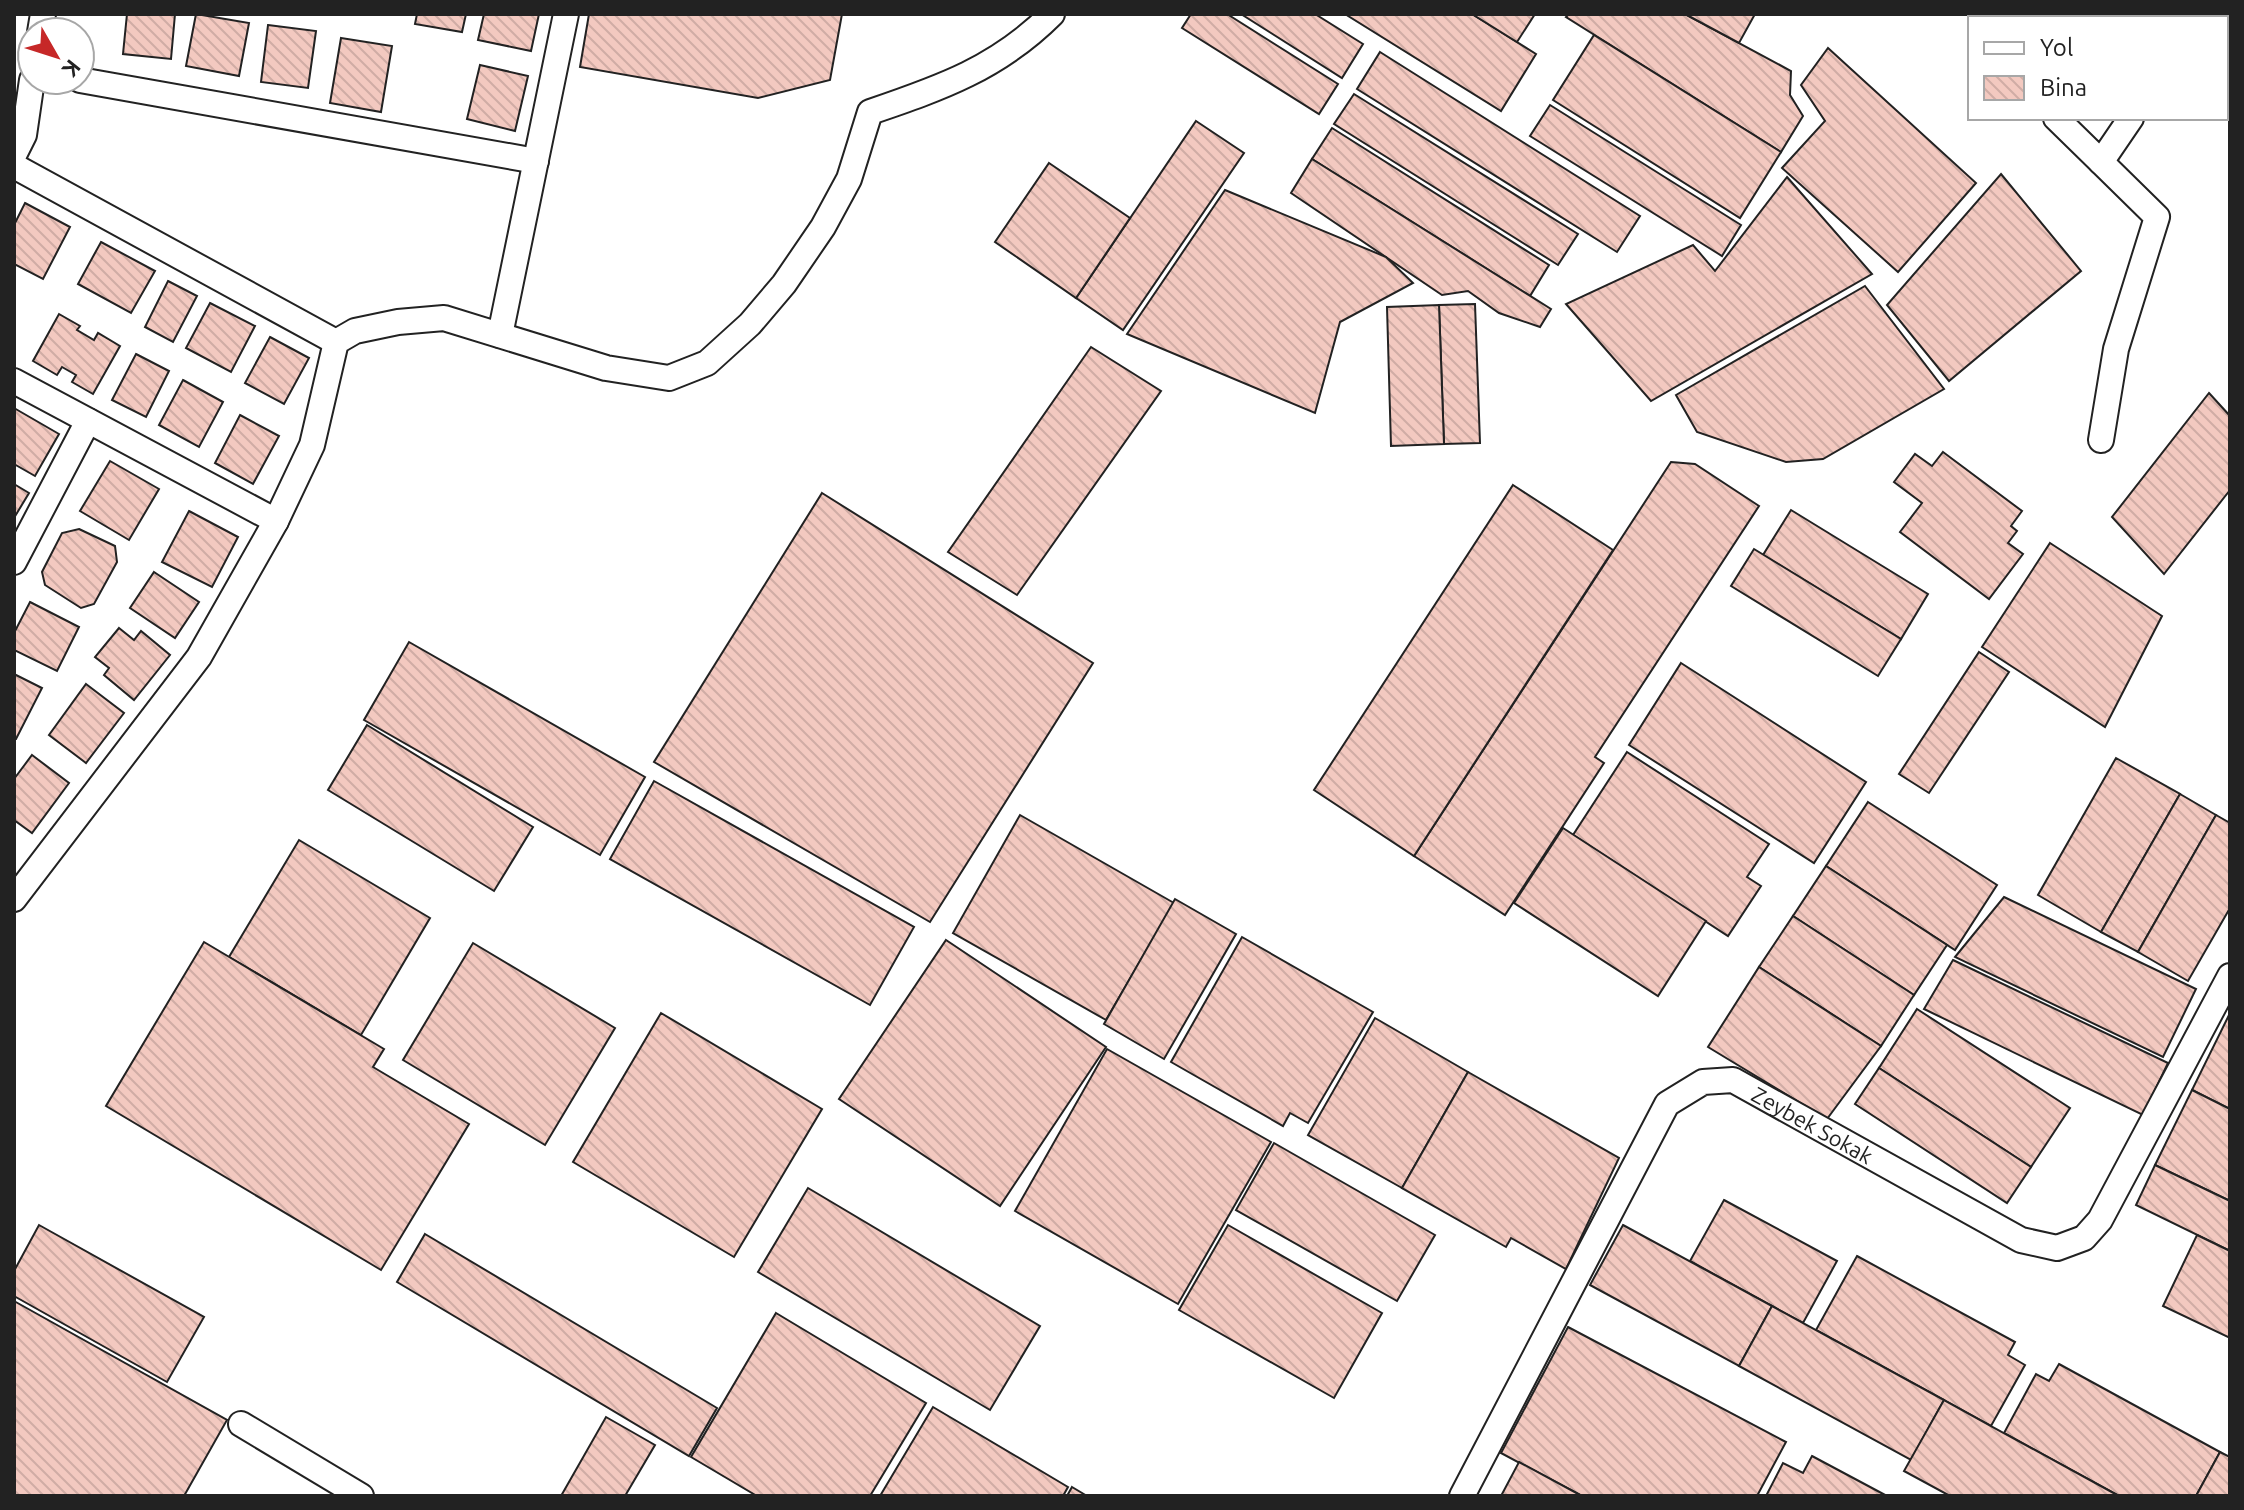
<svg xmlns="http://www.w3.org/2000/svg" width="2244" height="1510" font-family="Ubuntu,sans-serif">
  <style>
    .building { fill: url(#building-back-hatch); stroke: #222; stroke-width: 2 }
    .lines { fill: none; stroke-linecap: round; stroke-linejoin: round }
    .minor-casing { stroke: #222; stroke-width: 28 }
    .minor { stroke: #fff; stroke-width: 24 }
    .labels { text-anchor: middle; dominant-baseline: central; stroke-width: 6; stroke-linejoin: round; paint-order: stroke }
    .street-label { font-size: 22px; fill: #222; stroke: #fff }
  </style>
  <defs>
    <pattern id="building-back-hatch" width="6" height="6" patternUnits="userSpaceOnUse" patternTransform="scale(2)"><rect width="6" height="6" fill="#f3c9c0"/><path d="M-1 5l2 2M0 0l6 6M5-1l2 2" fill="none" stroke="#d0aca5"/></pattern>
  </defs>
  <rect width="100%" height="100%" fill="#fff"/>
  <!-- building -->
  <g class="building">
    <path d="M127,14H175L171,59L123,54Z"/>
    <path d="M196,14L249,23L239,76L186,66Z"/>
    <path d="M417,14H466L462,32L415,24Z"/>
    <path d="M484,14H539L531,51L478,40Z"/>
    <path d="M589,14H842L830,80L758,98L580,67Z"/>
    <path d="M1191,14H1227L1338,84L1319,114L1182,28Z"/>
    <path d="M1241,14H1315L1363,44L1342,78Z"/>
    <path d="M1345,14H1472L1536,54L1501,111Z"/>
    <path d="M1472,14H1535L1517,42Z"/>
    <path d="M1569,14H1685L1791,71L1790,95L1803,116L1781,152L1566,17Z"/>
    <path d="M1685,14H1755L1739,43Z"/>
    <path d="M268,25L316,31L308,88L261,82Z"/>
    <path d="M1594,35L1781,152L1740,218L1553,100Z"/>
    <path d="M341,38L392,46L381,112L330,103Z"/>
    <path d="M1828,48L1976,183L1898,272L1782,168L1825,121L1801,85Z"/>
    <path d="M1380,52L1640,216L1617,252L1357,89Z"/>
    <path d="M480,65L528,76L515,131L467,119Z"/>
    <path d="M1354,94L1578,234L1558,265L1334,124Z"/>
    <path d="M1550,105L1741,225L1722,256L1530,136Z"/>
    <path d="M1196,121L1244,153L1123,330L1076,298Z"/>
    <path d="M1332,128L1549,265L1530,296L1312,159Z"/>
    <path d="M1312,159L1551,309L1540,327L1499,313L1468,291L1442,295L1291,193Z"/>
    <path d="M1049,163L1130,218L1076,298L995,242Z"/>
    <path d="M2001,174L2081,271L1949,381L1887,305Z"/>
    <path d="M1787,177L1872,274L1651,401L1566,304L1693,245L1715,271Z"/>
    <path d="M1225,190L1386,257L1413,283L1340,322L1315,413L1127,334Z"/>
    <path d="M25,203L70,227L43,279L14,264V225Z"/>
    <path d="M101,242L155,271L131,313L78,284Z"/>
    <path d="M168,281L197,296L173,342L145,327Z"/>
    <path d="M1865,286L1944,389L1823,459L1786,462L1697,432L1676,395Z"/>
    <path d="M210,303L255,326L231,372L186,348Z"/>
    <path d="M1475,304L1480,443L1444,444L1439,305Z"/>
    <path d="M1439,305L1444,444L1391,446L1387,307Z"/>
    <path d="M59,314L80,326L77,330L94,340L98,333L120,346L93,394L72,382L76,375L62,367L57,375L33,361Z"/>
    <path d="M270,337L309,358L284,404L245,383Z"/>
    <path d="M1091,347L1161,391L1017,595L948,552Z"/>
    <path d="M136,354L169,371L146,417L112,400Z"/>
    <path d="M183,380L223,402L199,447L159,425Z"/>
    <path d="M2209,393L2230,416V490L2164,574L2112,517Z"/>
    <path d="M14,408L59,434L35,476L14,464Z"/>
    <path d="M240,415L279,436L253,484L215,463Z"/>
    <path d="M1943,452L2022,511L2011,526L2017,531L2008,543L2023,554L1989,599L1900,532L1922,503L1894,482L1915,454L1932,466Z"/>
    <path d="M110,461L159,489L129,540L80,511Z"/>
    <path d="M1671,462L1695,464L1759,506L1595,757L1604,763L1505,915L1414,856Z"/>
    <path d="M14,484L29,493L14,518Z"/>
    <path d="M1513,485L1613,550L1414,856L1314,790Z"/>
    <path d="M822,493L1093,663L930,922L654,762Z"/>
    <path d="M1791,510L1928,594L1901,639L1763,555Z"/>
    <path d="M189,511L238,537L212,587L162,562Z"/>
    <path d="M79,529L115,546L117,562L94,604L81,608L45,585L42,572L62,533Z"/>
    <path d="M2050,543L2162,616L2105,727L1982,647Z"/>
    <path d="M1754,549L1901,639L1878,676L1731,586Z"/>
    <path d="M154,572L199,602L175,638L130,608Z"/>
    <path d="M30,602L79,627L57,671L14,650V633Z"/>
    <path d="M119,628L134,640L141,631L170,655L134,700L104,675L109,668L95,657Z"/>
    <path d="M409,642L645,777L600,855L364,720Z"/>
    <path d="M1979,652L2009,672L1929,793L1899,774Z"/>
    <path d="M1681,663L1866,782L1814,863L1629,745Z"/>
    <path d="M14,674L42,688L16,739H14Z"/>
    <path d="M86,684L124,713L86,763L49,735Z"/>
    <path d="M367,725L533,827L494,891L328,790Z"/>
    <path d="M1627,752L1769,844L1747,877L1761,886L1728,936L1573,835Z"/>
    <path d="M32,755L69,783L32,833L14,820V779Z"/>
    <path d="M2116,758L2180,794L2101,932L2038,895Z"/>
    <path d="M654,781L914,927L870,1005L610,859Z"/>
    <path d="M2180,794L2216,815L2138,952L2101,932Z"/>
    <path d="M1868,802L1997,885L1955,950L1826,866Z"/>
    <path d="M1020,815L1174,903L1106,1020L953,933Z"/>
    <path d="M2216,815L2230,823V908L2188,981L2138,952Z"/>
    <path d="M1563,828L1706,921L1658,996L1514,903Z"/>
    <path d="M299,840L430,918L361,1035L229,957Z"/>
    <path d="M1826,866L1947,945L1914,995L1793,916Z"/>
    <path d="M2004,897L2196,989L2163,1057L1955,957Z"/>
    <path d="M1175,899L1236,934L1164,1059L1104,1024Z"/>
    <path d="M1793,916L1914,995L1881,1046L1759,967Z"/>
    <path d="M1242,937L1373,1012L1308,1123L1290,1113L1283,1126L1171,1062Z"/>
    <path d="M946,940L1106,1047L1000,1206L839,1099Z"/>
    <path d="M204,942L384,1049L373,1067L469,1124L381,1270L106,1106Z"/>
    <path d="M473,943L615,1028L545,1145L403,1060Z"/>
    <path d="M1953,960L2168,1063L2143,1115L1924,1009Z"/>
    <path d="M1759,967L1881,1046L1827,1119L1708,1047Z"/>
    <path d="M1917,1009L2070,1108L2031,1167L1879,1068Z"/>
    <path d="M661,1013L822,1109L734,1257L573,1162Z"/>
    <path d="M2230,1013V1109L2192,1090Z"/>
    <path d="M1375,1018L1468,1072L1402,1188L1308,1135Z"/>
    <path d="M1107,1049L1271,1142L1178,1304L1015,1211Z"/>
    <path d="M1879,1068L2031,1167L2007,1203L1855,1104Z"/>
    <path d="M1468,1072L1619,1158L1566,1269L1511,1238L1506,1247L1402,1188Z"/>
    <path d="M2192,1090L2230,1109V1201L2155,1165Z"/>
    <path d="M1274,1143L1435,1235L1397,1301L1236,1210Z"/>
    <path d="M2155,1165L2230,1201V1251L2136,1205Z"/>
    <path d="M808,1188L1040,1326L990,1410L758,1272Z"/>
    <path d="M1724,1200L1837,1261L1803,1323L1690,1261Z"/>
    <path d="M39,1225L204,1317L167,1382L14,1296V1271Z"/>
    <path d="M1228,1225L1382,1313L1334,1398L1179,1310Z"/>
    <path d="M1623,1225L1772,1306L1739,1366L1590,1285Z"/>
    <path d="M425,1234L717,1408L689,1456L397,1282Z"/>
    <path d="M2197,1235L2230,1251V1338L2163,1306Z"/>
    <path d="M1857,1256L2015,1342L2008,1355L2025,1365L1991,1426L1816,1330Z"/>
    <path d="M14,1301L227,1420L184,1496H14Z"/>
    <path d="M1772,1306L1944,1400L1911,1460L1739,1366Z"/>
    <path d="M776,1313L926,1403L870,1496H757L691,1457Z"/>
    <path d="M1568,1327L1786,1442L1757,1496H1582L1501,1453Z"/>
    <path d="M2059,1364L2220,1452L2196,1496H2119L2004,1433L2036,1374L2049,1381Z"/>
    <path d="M1944,1400L1991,1426L2119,1496H1950L1904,1471Z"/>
    <path d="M933,1407L1068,1487L1063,1496H880Z"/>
    <path d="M606,1417L655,1445L625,1496H561Z"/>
    <path d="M2220,1452L2230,1457V1496H2196Z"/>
    <path d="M1812,1456L1887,1496H1766L1783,1463L1803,1473Z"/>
    <path d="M1519,1462L1582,1496H1501Z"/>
    <path d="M1072,1487L1087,1496H1067Z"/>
  </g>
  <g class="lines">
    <defs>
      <g id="minor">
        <path d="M2008,18L2011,14"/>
        <path d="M2197,18L2200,14"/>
        <path d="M40,32L43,14"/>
        <path d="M80,80L536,161"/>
        <path d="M2056,118L2101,162L2131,118"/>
        <path d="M14,155L24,135L32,80"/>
        <path d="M14,166L336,342"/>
        <path d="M500,335L566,14"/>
        <path d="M14,381L276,521"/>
        <path d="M2101,440L2116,349L2157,217L2101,162"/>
        <path d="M14,562L88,421"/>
        <path d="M14,899L199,657L276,521L312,445L336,342L355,331L398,322L444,318L606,368L669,378L707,363L750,324L784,284L823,227L849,179L870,112C941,88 998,68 1052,14"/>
        <path d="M241,1424L361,1496"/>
        <path id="s1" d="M1462,1496L1667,1104L1703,1082L1733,1080L2021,1240L2057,1248L2084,1238L2100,1220L2230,976"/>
      </g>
    </defs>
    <!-- minor casing -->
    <use href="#minor" class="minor-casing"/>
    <!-- minor -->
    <use href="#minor" class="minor"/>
  </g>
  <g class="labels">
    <!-- street labels -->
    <g class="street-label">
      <text stroke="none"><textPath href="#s1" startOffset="606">Zeybek Sokak</textPath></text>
    </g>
  </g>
  <!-- border -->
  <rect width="2244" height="1510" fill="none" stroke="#222222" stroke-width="32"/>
  <!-- legend -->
  <rect x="1968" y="16" width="260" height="104" fill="#ffffff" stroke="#a7a7a7" stroke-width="2"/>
  <rect x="1984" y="42" width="40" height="12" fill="#ffffff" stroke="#a7a7a7" stroke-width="2"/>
  <text x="2040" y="56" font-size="24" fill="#222222">Yol</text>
  <rect x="1984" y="76" width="40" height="24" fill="url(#building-back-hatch)" stroke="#a7a7a7" stroke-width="2"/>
  <text x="2040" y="96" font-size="24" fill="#222222">Bina</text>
  <!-- north arrow -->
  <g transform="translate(56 56) rotate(129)"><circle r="38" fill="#ffffff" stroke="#a7a7a7" stroke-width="2"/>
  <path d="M0-6L14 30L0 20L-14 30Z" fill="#c62828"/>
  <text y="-12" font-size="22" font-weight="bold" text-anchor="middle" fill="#222222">K</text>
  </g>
</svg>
